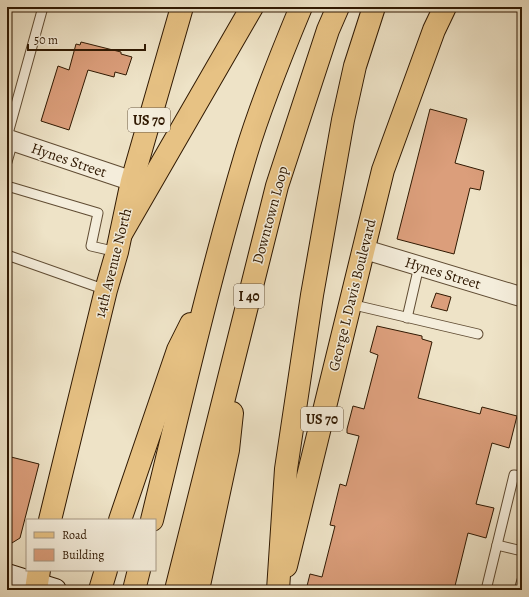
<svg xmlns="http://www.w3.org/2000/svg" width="529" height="597" font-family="Alegreya,serif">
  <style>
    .building { fill: #db9e7b; stroke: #301902 }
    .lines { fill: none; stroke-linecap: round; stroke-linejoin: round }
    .service-casing { stroke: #604c33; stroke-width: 11 }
    .minor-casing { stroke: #604c33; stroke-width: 21 }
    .secondary-casing { stroke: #301902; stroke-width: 24 }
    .primary-casing { stroke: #301902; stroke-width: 24 }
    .motorway-casing { stroke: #301902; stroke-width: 24 }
    .service { stroke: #f4eddb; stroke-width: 9 }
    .minor { stroke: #f4eddb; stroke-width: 19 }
    .secondary { stroke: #f4eddb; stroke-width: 22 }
    .primary { stroke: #e7c284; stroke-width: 22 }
    .motorway { stroke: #e7c284; stroke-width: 22 }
    .labels { text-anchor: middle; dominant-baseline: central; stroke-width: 3; stroke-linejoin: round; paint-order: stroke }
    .shield { fill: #f4eddb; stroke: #6b5943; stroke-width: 1 }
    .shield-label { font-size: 14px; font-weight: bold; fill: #301902 }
    .street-label { font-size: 15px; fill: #301902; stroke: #f4eddb }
  </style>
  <rect width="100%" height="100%" fill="#eee3c7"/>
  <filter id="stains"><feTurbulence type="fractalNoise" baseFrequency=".005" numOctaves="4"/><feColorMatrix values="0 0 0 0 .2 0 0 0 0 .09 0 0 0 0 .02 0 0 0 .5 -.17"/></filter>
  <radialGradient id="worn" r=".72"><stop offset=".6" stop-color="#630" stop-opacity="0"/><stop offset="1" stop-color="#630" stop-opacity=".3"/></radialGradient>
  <!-- building -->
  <g class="building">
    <path d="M81,42L121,52V54L132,57L126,75L115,72L114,77L88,70L69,130L41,121L58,66L69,70L76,44L80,45Z"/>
    <path d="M430,109L467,119L455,163L484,171L480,190L470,188L454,254L397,239Z"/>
    <path d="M436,293L451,297L447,311L431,307Z"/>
    <path d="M377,326L422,336V339L432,342L418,398L480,414L482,407L517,416L509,448L492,443L476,504L494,508L486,538L468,533L454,590H306L310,574L322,577L335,526L330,525L340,484L346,486L359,436L347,433V429L353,406L364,409L378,355L370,352Z"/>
    <path d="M7,456L39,464L20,538L7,546Z"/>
  </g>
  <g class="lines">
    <defs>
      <g id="service">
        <path d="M7,137L43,7"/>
        <path d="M7,162L13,141"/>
        <path d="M7,186L98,213L91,246L117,252"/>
        <path d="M7,255L106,290"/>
        <path d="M350,304L478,334"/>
        <path d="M407,318L419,266"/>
        <path d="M497,545L522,551"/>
        <path d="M486,590L514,475L522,476"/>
        <path d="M519,590L522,580"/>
      </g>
      <g id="minor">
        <path d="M7,139L132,181"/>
        <path d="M363,249L522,297"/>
      </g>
      <path id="secondary" d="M7,575L55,590"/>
      <g id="primary">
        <path d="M50,520L106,290L117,252L132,181L182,7"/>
        <path d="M286,566L383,170L434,30L445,7"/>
        <path d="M36,590L39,570"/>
      </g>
      <g id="motorway">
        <path d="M121,234L252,7"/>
        <path d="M120,520L178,350L191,324"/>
        <path d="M152,520C182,398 210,275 246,154C261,104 281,55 301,7"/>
        <path d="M100,590L106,570"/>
        <path d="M134,590L139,570"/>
        <path d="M176,590L277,186L328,30L338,7"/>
        <path d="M198,590L228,450L232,413"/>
        <path d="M278,590L286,469L312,295L343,120L355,66L374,7"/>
      </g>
    </defs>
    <!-- service casing -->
    <use href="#service" class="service-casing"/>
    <!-- minor casing -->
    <use href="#minor" class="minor-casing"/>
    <!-- secondary casing -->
    <use href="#secondary" class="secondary-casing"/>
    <!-- primary casing -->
    <use href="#primary" class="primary-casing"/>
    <!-- motorway casing -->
    <use href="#motorway" class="motorway-casing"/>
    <!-- service -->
    <use href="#service" class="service"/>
    <!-- minor -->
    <use href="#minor" class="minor"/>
    <!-- secondary -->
    <use href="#secondary" class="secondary"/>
    <!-- primary -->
    <use href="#primary" class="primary"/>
    <!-- motorway -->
    <use href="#motorway" class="motorway"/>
  </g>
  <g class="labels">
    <!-- shield labels -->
    <g class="shield">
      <rect x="128" y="108" width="42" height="24" rx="3"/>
      <rect x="234" y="284" width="30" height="24" rx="3"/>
      <rect x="301" y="407" width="42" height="24" rx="3"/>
    </g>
    <g class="shield-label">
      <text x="149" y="120">US 70</text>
      <text x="249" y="296">I 40</text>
      <text x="322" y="419">US 70</text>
    </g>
    <!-- street labels -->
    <g class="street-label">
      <text transform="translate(69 160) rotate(19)">Hynes Street</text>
      <text transform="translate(270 215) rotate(-75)">Downtown Loop</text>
      <text transform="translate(113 263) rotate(-76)">14th Avenue North</text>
      <text transform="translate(443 273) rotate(17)">Hynes Street</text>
      <text transform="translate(352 295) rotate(-76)">George L Davis Boulevard</text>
    </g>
  </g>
  <!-- margin -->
  <rect width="529" height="597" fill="none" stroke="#eee3c7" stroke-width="24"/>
  <rect x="8" y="8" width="513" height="581" fill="none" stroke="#301902" stroke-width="2"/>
  <rect x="12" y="12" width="505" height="573" fill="none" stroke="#301902"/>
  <!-- legend -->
  <rect x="26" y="519" width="130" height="52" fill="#f4eddb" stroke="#a69884"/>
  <rect x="34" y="532" width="20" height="6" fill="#e7c284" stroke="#a69884"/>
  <text x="62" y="539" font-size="12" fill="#301902">Road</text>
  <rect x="34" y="549" width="20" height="12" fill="#db9e7b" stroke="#a69884"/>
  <text x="62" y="559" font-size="12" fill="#301902">Building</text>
  <!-- scale -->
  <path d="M28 44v6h117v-6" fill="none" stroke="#301902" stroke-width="2"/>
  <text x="34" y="44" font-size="12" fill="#301902" stroke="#f4eddb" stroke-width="3" paint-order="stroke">50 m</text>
  <rect width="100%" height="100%" filter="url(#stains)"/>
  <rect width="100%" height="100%" fill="url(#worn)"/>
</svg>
